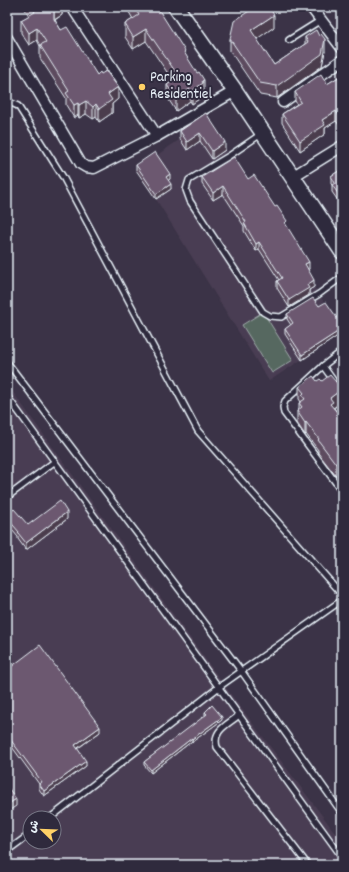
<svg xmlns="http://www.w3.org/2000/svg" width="349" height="872" font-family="Dekko,'Playpen Sans Arabic',sans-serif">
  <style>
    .built { fill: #4a3e53; fill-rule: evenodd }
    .green { fill: #576860; stroke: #a0acac }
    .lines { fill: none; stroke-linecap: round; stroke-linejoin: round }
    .lane-casing { stroke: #e8f1f8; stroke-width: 8 }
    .street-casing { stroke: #e8f1f8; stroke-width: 13 }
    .secondary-casing { stroke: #e8f1f8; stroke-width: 18 }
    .lane { stroke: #2f2a3d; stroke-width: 5 }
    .street { stroke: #2f2a3d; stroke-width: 10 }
    .secondary { stroke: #2f2a3d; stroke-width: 15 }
    .wall { fill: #5d4c5f; stroke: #e8f1f8 }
    .shaded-wall { fill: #4c3e4e; stroke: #e8f1f8 }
    .building { fill: #6c586f; stroke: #e8f1f8 }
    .poi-dot { fill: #ffd166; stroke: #2f2a3d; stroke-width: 1.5 }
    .labels { text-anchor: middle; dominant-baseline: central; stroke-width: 4; stroke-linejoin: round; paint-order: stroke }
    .poi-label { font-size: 15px; fill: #e8f1f8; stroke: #2f2a3d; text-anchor: start }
  </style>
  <rect width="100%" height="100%" fill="#3b3347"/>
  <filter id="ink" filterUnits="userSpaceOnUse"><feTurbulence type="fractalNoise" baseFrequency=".025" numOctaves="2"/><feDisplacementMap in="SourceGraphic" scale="8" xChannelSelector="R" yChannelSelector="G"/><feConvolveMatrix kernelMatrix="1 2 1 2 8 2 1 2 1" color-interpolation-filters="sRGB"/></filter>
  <g filter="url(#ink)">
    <!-- built -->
    <g class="built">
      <path d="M206,121L342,330V333L269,381L156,199L136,170Z"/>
      <path d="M7,384L229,692L342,842V865H7ZM30,818H54V842H30Z"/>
    </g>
    <!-- green -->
    <path class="green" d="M263,312L293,360L272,373L242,325Z"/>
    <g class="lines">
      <defs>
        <g id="lane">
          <path d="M289,40L321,20"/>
          <path d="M7,103L9,102L18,106L63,177L198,431L342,595"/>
          <path d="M261,134L229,156L189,180L186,190L190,201L263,312L270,316L281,317L319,294L342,277"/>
          <path d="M7,362L242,672L342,813"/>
          <path d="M323,366L285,401L283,407L284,413L342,491"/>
          <path d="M333,380L323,366L342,351"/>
          <path d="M7,396L342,857"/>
          <path d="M7,497L54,462"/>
          <path d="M239,715C228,725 212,730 217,747L308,865"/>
          <path d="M50,818L219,687L342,600"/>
          <path d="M7,851L30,834"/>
        </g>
        <g id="street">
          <path d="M72,7L157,136L235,91"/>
          <path d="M311,7L342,48"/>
          <path d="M7,38L81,164L86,167L94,168L157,136"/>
          <path d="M283,102L342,60"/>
          <path d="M292,177L342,146"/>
        </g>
        <path id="secondary" d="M176,7L235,91L342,251"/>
      </defs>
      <!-- lane casing -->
      <use href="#lane" class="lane-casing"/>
      <!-- street casing -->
      <use href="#street" class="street-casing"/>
      <!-- secondary casing -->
      <use href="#secondary" class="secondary-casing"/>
      <!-- lane -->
      <use href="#lane" class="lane"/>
      <!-- street -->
      <use href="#street" class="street"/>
      <!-- secondary -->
      <use href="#secondary" class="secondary"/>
    </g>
    <!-- wall -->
    <g class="wall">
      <path d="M25,7H62V15L55,20L61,30L97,75L118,99L112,104V113L99,122L96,117L93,119L86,114L79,118L78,115L74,118L66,105V98L40,58V46L37,40L29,45L21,33V20L29,16L25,9Z"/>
      <path d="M126,7H157L185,54L204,93H203V96L192,104L190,101L176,111L167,97V85L173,81L146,41L133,49L125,37V24L133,19Z"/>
      <path d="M274,27L256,39L274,65L305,44V37L325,51L322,66L277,98L260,95L230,51V39Z"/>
      <path d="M342,75L340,126L336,121L325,128V134L300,151L282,123V114L297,104L295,101V92L327,84Z"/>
      <path d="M206,113L225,150L212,159L200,141L187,150L180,139V131Z"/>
      <path d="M136,165L170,179L168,180L171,189L156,199L136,170Z"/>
      <path d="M342,169V200L339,202L332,192V185L331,184V176Z"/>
      <path d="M202,177L248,179L287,227L309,269L308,270L314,287L309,290V295L289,307L277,288V281L279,280L259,249L256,251L244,231V226L223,194L213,200L202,184Z"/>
      <path d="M319,306L342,325V333L302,360L285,334V329L291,325L287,319V314Z"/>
      <path d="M342,352V367L341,366V353Z"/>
      <path d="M317,381L342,402L334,408L342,418V477L340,474L336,476L318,453V450L306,434L305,435L297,423V411L299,409V403L301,402L299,399V387Z"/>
      <path d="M7,515L28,525L67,519L26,550L18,539V537L7,524Z"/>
      <path d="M7,670L100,732L77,749L86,766L44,796L39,789V784L7,740Z"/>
      <path d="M205,712L222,720L192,742V741L151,773L144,765V762L206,716L205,715Z"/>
    </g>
    <!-- shaded-wall -->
    <g class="shaded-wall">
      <path d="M55,7H62V15L54,20V8Z"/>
      <path d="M274,15V27L251,43V30Z"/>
      <path d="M37,28V40L29,45V33Z"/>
      <path d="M146,29V41L133,49V37Z"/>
      <path d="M325,39V51L322,66L277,98V86Z"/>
      <path d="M204,80V93H203V96L192,104V91L202,81Z"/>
      <path d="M118,87V99L112,104V113L99,122V109L108,94Z"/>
      <path d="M190,89V101L176,111V98Z"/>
      <path d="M86,101V114L79,118V105Z"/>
      <path d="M78,103V115L74,118V105Z"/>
      <path d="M96,104V117L93,119V107Z"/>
      <path d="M336,111V121L325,128V134L300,151V141L322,120Z"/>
      <path d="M342,116V125L340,126V117Z"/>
      <path d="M200,133V141L187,150V142Z"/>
      <path d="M225,142V150L212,159V151Z"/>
      <path d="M170,174V179L166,182V177Z"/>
      <path d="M171,184V189L156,199V194Z"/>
      <path d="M223,186V194L213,200V193Z"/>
      <path d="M342,192V200L339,202V195Z"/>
      <path d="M259,242V249L256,251V244Z"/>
      <path d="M309,262V269L305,272V264Z"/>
      <path d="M314,280V287L309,290V295L289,307V300L307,285Z"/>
      <path d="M342,329V333L302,360V355Z"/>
      <path d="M342,389V402L333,408L330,416V398Z"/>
      <path d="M306,422V434L305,435V423Z"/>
      <path d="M340,461V474L336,476V464Z"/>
      <path d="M67,512V519L26,550V543Z"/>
      <path d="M222,717V720L192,742V739Z"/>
      <path d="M100,727V732L75,750V745Z"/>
      <path d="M192,738V741L151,773V770Z"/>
      <path d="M86,761V766L44,796V791Z"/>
      <path d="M16,799V806L7,812V805Z"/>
    </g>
    <!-- building -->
    <g class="building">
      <path d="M32,7H55L54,8V19L61,30L67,27L97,75L100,72L101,74L106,71L118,87L108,94L112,100L99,109L96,104L93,107L86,101L79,105L78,103L74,105L66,93L69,91L40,45L46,42L37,28L29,33L21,20L35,12Z"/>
      <path d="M134,7H157L185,51L184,52L197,73L199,72L204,80L202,81L203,83L192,91L190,89L176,98L167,85L179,77L146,29L133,37L125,24L139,15Z"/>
      <path d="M255,7H269L274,15L251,30L274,65L308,42L305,37L316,30L319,36L321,34L325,39L322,54L277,86L260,83L230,39L234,21Z"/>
      <path d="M321,74L327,84L342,75V116L340,117L336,111L322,120L325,125L300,141L282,114L301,102L295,92Z"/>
      <path d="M206,113L225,142L212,151L200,133L187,142L180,131Z"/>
      <path d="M155,152L170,174L166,177L171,184L156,194L136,165Z"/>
      <path d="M234,157L248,179L254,175L275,207L277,206L287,221L285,223L309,262L305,264L314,280L307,285L309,288L289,300L277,281L282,278L259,242L256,244L244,223L246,222L223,186L213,193L202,177Z"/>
      <path d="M342,169V192L339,195L332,185L335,183L331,176Z"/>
      <path d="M313,298L319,306L326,302L342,325V329L302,355L285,329L293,323L287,314Z"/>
      <path d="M330,375L342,389L330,398L333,402L330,404L342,418V464L340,461L336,464L318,440L319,439L306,422L305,423L297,411L302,407L299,403L305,399L302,395L304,393L299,387L313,376L317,381L320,379L322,381Z"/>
      <path d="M60,501L67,512L26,543L18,533L19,532L7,518V515L14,509L28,525Z"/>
      <path d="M40,645L100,727L75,745L86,761L44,791L39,784L42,782L7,735V670Z"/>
      <path d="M212,705L222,717L192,739V738L151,770L144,762L207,714L205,712Z"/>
      <path d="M7,786L16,799L7,805Z"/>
    </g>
  </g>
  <!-- markers -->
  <circle class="poi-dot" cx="142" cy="87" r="4"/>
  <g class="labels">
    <!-- poi labels -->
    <g class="poi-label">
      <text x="150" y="78">Parking<tspan x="150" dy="17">Residentiel</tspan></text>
    </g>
  </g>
  <!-- margin -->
  <rect width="349" height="872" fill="none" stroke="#2f2a3d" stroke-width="24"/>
  <rect x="12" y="12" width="325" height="848" fill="none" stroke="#e8f1f8" stroke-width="1.5" filter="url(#ink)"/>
  <!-- north arrow -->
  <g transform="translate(42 830) rotate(293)"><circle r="19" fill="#2f2a3d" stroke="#797a88"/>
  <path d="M0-3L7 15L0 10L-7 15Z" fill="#ffd166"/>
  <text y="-6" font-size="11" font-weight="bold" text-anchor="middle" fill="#e8f1f8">ش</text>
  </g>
</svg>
